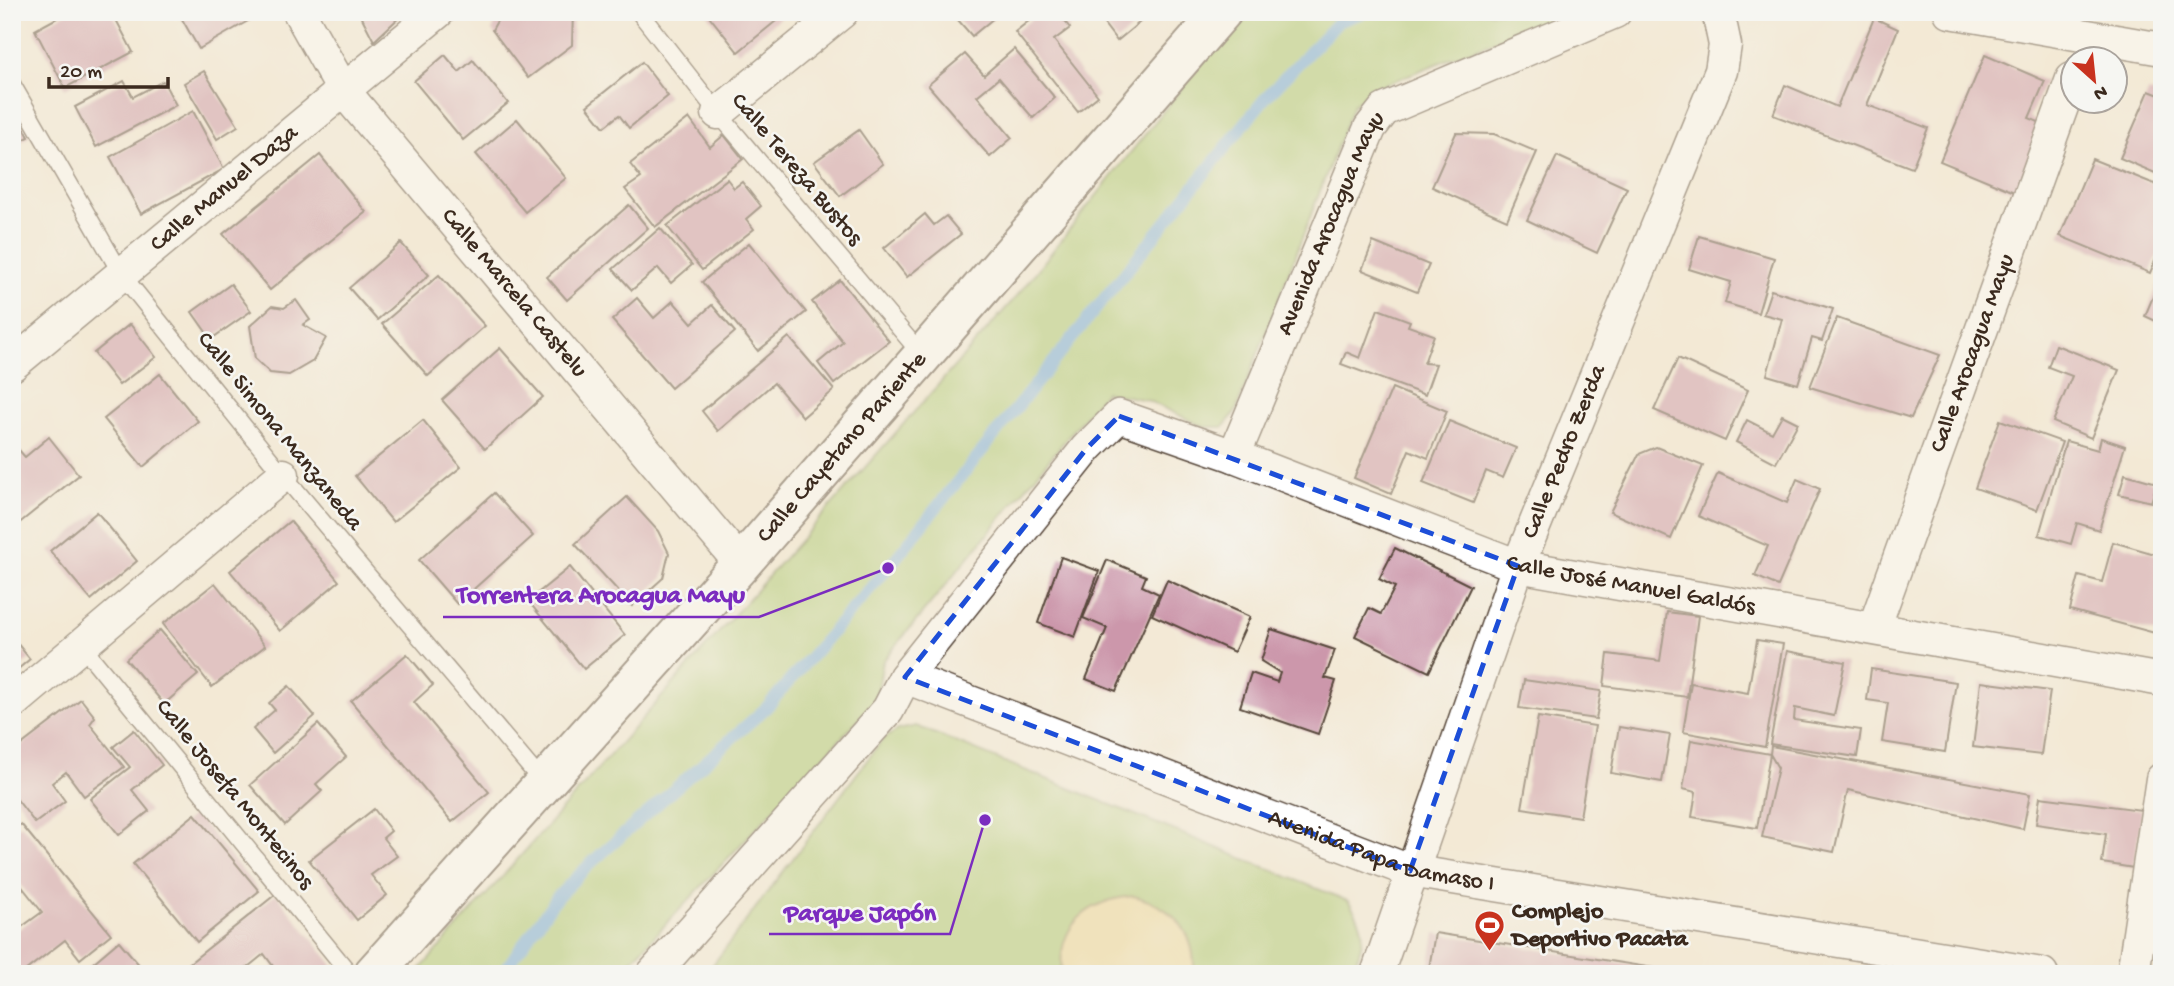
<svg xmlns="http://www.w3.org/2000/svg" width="2174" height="986" font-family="'Gochi Hand',sans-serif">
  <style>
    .green { fill: #abcb73; stroke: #737a48; stroke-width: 2 }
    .sand { fill: #eeda9e; stroke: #94825e; stroke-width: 2 }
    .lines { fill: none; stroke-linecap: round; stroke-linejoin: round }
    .stream { stroke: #6faadf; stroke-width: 12 }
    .building { fill: #cc97ab }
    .service-casing { stroke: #57473a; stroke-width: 19 }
    .minor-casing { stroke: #57473a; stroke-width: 35 }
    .tertiary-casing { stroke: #57473a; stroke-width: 42 }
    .service { stroke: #fff; stroke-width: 16 }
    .minor { stroke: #fff; stroke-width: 32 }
    .tertiary { stroke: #fff; stroke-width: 38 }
    .marked { fill: none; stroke: #1d4ed8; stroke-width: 5; stroke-dasharray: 14 9; stroke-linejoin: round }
    .labels { text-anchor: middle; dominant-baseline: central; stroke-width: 5; stroke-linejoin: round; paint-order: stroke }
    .street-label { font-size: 24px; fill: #3b2a1e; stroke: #f6f6f2 }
    .poi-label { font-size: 24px; font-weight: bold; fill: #3b2a1e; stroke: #f6f6f2; text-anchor: start }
    .leader { fill: none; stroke: #7b2cbf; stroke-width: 2.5 }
    .callout-dot { fill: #7b2cbf; stroke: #f6f6f2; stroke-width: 2.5 }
    .callout-label { font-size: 26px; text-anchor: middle; font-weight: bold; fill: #7b2cbf; stroke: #f6f6f2; stroke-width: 5; stroke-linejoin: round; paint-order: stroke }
  </style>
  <rect width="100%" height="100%" fill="#f6f6f2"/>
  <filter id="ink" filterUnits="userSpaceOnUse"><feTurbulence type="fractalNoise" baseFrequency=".0143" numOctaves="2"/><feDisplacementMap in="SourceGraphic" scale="14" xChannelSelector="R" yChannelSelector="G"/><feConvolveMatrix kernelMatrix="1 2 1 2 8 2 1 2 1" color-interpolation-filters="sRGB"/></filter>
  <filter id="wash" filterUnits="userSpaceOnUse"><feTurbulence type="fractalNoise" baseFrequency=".00686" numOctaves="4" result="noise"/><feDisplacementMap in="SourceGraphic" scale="28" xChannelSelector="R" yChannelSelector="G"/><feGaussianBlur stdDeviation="1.57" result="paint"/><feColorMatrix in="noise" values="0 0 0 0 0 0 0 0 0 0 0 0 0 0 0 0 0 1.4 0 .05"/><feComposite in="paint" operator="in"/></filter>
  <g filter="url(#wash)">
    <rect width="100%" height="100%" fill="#f3e9d6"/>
    <!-- green -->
    <g class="green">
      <path d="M1247,12H1569L1383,85L1353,105L1235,413L1223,427H1204L1147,400L1105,392L883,661L876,701L619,974H416L1016,297L1231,26Z"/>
      <path d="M916,726L1348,901C1370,932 1363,940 1352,974H706L883,739L898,730Z"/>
    </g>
    <!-- sand -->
    <path class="sand" d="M1134,896C1174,907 1196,932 1194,974H1062C1056,925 1089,900 1134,896Z"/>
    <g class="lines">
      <!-- stream -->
      <path class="stream" d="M502,974L557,897L591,863L766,708L888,568L1266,97L1339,21L1364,12"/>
    </g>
    <g id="blocks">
      <!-- building -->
      <g class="building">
        <path d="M68,12H112L133,52L65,88L35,30Z"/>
        <path d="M178,12H252L255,17L199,49Z"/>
        <path d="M359,12H405L374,41Z"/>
        <path d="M502,12H573L572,45L528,78L492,30Z"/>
        <path d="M706,12H787L738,52Z"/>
        <path d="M951,12H1001L972,36Z"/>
        <path d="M1040,12H1069L1062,18L1070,28L1054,40L1098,96L1078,112L1015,32Z"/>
        <path d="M1095,12H1133L1140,22L1117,41Z"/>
        <path d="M1874,18L1898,29L1867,105L1928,128L1912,168L1773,115L1785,85L1837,107Z"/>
        <path d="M1014,49L1055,98L1033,118L999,78L977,96L1012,138L990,157L928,85L965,54L984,75Z"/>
        <path d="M445,55L459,72L473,60L508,103L463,140L414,81Z"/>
        <path d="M1985,55L2045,81L2029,118L2048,126L2019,194L1940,161Z"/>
        <path d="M642,62L668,96L629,128L619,115L604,127L587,106Z"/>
        <path d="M204,71L238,126L217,139L184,83Z"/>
        <path d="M124,81L133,97L163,81L176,105L96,147L75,107Z"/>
        <path d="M2149,91L2162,96V176L2120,158Z"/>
        <path d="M12,105L29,137L12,145Z"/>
        <path d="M193,111L224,169L141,214L110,157Z"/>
        <path d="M689,118L710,147L724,135L743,159L655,227L625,189L641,178L630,164Z"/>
        <path d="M517,119L566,178L525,212L476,154Z"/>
        <path d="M859,130L883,164L840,196L814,162Z"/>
        <path d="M1456,133L1494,134L1537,152L1507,220L1432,187Z"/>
        <path d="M320,155L366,212L270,290L223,234Z"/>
        <path d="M1557,156L1627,188L1597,253L1527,220Z"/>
        <path d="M2092,159L2162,187V245L2150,273L2060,236Z"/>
        <path d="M727,179L734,188L742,182L761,206L746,219L754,229L702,270L667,226Z"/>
        <path d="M629,205L648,228L567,300L547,277Z"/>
        <path d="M925,214L934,225L946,216L961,234L907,277L884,248Z"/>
        <path d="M660,228L692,265L671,283L658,268L632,290L613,269Z"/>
        <path d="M1699,236L1774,258L1758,313L1725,303L1731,282L1689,269Z"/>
        <path d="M1373,242L1429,265L1417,292L1362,270Z"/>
        <path d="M401,243L429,275L377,320L349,288Z"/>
        <path d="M749,243L806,312L758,351L702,282Z"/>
        <path d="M439,275L485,326L428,376L382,324Z"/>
        <path d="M2162,275V324L2145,316Z"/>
        <path d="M840,280L889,341L834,384L818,363L843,342L812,302Z"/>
        <path d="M231,284L251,311L211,339L192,312Z"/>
        <path d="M1771,290L1833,309L1822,341L1812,338L1798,384L1767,375L1782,319L1763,314Z"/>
        <path d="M637,298L654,318L673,301L692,323L712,305L735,332L671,388L612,320Z"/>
        <path d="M296,300L310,320L303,325L326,338L313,361L289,375L270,373L255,359L250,326L272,306L284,308Z"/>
        <path d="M1378,309L1410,321L1408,326L1434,335L1424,363L1436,364L1425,395L1341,364L1346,352L1360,358Z"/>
        <path d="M1837,318L1940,355L1911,418L1810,387Z"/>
        <path d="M130,324L156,357L119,385L94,353Z"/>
        <path d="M789,337L834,390L803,417L774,383L718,431L702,411Z"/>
        <path d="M2056,345L2119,370L2091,438L2053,422L2072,376L2048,367Z"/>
        <path d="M500,348L543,397L485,449L442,400Z"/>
        <path d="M1678,358L1748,390L1725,441L1654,410Z"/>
        <path d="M160,374L198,421L143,467L104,419Z"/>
        <path d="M1392,388L1447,411L1428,458L1409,450L1391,494L1354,478Z"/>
        <path d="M1782,415L1798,423L1776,463L1736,442L1747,420L1772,433Z"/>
        <path d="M423,420L461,467L393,522L355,476Z"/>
        <path d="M2000,420L2062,442L2037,510L1975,488Z"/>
        <path d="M1449,421L1516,448L1503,478L1486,471L1473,503L1423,483Z"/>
        <path d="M49,437L79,475L12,529V442L25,457Z"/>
        <path d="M2101,438L2125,446L2099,530L2077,523L2071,544L2039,535L2066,441L2098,450Z"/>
        <path d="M1656,447L1703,466L1671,539L1610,512L1639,454Z"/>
        <path d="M1718,473L1787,503L1797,479L1820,489L1778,586L1755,576L1768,546L1698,516Z"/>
        <path d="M2125,474L2157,483L2151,502L2119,494Z"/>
        <path d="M494,493L533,536L457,604L419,560Z"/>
        <path d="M627,497L658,531L669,553L663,578L632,606L575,544Z"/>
        <path d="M97,512L137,561L91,600L50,551Z"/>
        <path d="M290,521L339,581L280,631L230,571Z"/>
        <path d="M2113,542L2162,556V635L2070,610L2079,576L2102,582Z"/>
        <path d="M1395,548L1471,586L1429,672L1355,636L1369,608L1381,614L1395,587L1379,579Z"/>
        <path d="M1061,557L1099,571L1075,637L1038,623Z"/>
        <path d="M1107,560L1146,576L1142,586L1159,594L1116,691L1086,679L1107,628L1083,618Z"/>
        <path d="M570,567L625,635L584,669L528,601Z"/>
        <path d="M1167,580L1250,617L1234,652L1152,615Z"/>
        <path d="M215,583L265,646L212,687L163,624Z"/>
        <path d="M1667,612L1698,616L1687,697L1604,686L1608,654L1660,661Z"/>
        <path d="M1271,629L1335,650L1325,678L1336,681L1318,734L1240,707L1251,673L1277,682L1280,673L1261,661Z"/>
        <path d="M160,630L198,675L164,704L126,659Z"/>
        <path d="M12,637L30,659L12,674Z"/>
        <path d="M1757,640L1783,644L1765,747L1683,732L1691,683L1748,693Z"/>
        <path d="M1787,651L1845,662L1834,716L1795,708L1794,720L1861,730L1857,757L1770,744Z"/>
        <path d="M407,654L433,685L414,702L489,792L452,822L351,701Z"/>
        <path d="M1871,669L1956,682L1945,752L1882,742L1888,703L1867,700Z"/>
        <path d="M1524,680L1601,691L1596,719L1519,708Z"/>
        <path d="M1981,682L2050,691L2041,755L1973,747Z"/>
        <path d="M289,686L315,716L273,753L253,729L275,710L269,703Z"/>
        <path d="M81,699L95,717L90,724L124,767L84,796L66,772L52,783L65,801L35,823L12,793V752Z"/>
        <path d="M1538,717L1595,726L1580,817L1522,808Z"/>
        <path d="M318,724L346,757L316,784L322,791L285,825L250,785Z"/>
        <path d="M1619,727L1670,735L1662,782L1611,773Z"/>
        <path d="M134,730L162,765L132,790L149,811L119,835L90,799L130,767L113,747Z"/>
        <path d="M1691,740L1770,754L1757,828L1692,817L1696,792L1683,789Z"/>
        <path d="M1771,746L2030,794L2023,829L1848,790L1834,852L1762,837L1778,768L1770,754Z"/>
        <path d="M2040,797L2142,810L2134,868L2102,863L2106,834L2036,824Z"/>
        <path d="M374,809L391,831L383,838L397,856L371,875L387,895L357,920L309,860Z"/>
        <path d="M195,814L259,891L197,942L133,864Z"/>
        <path d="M21,824L111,934L80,959L65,940L21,974H12V934L42,912L12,874V831Z"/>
        <path d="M276,894L333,965L322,974H279L264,954L243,971L245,974H192L186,966Z"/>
        <path d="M1435,933L1679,972V974H1428Z"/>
        <path d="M119,941L147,974H80Z"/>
      </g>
    </g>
  </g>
  <g filter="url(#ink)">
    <use href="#blocks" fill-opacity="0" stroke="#57473a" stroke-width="2"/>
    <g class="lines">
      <defs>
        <g id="service">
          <path d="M639,12L718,113L922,355"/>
          <path d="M12,84L122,275L283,475L545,785"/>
          <path d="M82,646L350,974"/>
        </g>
        <g id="minor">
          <path id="s1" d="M299,12L343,90L741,564"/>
          <path d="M1950,12L2162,49"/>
          <path d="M718,113L842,12"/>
          <path id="s2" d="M12,365L438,12"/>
          <path id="s3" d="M1234,456L1370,128L1384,110L1615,12"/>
          <path id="s4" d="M1874,628L2072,79"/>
          <path id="s5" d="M905,677L1410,871L2042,974"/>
          <path d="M12,704L283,475"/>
          <path id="s6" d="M653,974L888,710L905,677L1087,448L1119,416L1234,456L1518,566L2162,680"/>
          <path id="s7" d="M1377,974L1518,566L1721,71L1725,45L1718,12"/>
          <path d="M2133,974L2162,779"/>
        </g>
        <g id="tertiary">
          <path id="s8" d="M373,974L741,564L1222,12"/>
        </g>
      </defs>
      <!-- service casing -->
      <use href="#service" class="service-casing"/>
      <!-- minor casing -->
      <use href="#minor" class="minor-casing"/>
      <!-- tertiary casing -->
      <use href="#tertiary" class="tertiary-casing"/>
      <!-- service -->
      <use href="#service" class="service"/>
      <!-- minor -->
      <use href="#minor" class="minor"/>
      <!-- tertiary -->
      <use href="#tertiary" class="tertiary"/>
    </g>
  </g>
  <!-- marked area -->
  <path d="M0 0H2174V986H0ZM1119,416L1518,566L1410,871L905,677L1087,448Z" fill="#f3e9d6" fill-opacity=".55" fill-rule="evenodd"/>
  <path class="marked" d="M1119,416L1518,566L1410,871L905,677L1087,448Z"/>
  <!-- icons -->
  <defs>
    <symbol id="stadium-pin" viewBox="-11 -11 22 30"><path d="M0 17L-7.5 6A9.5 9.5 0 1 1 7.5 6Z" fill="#c8321e" stroke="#f6f6f2"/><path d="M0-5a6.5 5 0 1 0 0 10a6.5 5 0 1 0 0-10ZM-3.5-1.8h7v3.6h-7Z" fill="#fff"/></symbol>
  </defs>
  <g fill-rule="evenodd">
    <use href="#stadium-pin" x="1472" y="908" width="35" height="47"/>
  </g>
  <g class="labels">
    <!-- street labels -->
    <g class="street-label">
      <text transform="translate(796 170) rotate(50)">Calle Tereza Bustos</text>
      <text stroke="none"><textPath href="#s2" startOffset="276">Calle Manuel Daza</textPath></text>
      <text stroke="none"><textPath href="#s3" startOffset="252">Avenida Arocagua Mayu</textPath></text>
      <text stroke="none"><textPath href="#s1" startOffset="355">Calle Marcela Castelu</textPath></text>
      <text stroke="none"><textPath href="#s4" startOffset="292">Calle Arocagua Mayu</textPath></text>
      <text transform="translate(279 432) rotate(51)">Calle Simona Manzaneda</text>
      <text stroke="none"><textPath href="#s8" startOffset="705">Calle Cayetano Pariente</textPath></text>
      <text stroke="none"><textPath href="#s7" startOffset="555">Calle Pedro Zerda</textPath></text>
      <text stroke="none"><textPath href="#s6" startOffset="1269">Calle José Manuel Galdós</textPath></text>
      <text transform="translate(234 795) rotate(51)">Calle Josefa Montecinos</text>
      <text stroke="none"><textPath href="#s5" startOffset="508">Avenida Papa Damaso I</textPath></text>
    </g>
    <!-- poi labels -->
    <g class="poi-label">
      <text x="1512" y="912">Complejo<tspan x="1512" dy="28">Deportivo Pacata</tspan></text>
    </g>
  </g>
  <!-- callouts -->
  <path class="leader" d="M888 568L759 617H443M985 820L950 934H769"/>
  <g class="callout-dot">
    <circle cx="888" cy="568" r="7"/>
    <circle cx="985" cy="820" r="7"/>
  </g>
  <g class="callout-label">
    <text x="601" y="602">Torrentera Arocagua Mayu</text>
    <text x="860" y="920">Parque Japón</text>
  </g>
  <!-- margin -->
  <rect width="2174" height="986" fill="none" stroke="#f6f6f2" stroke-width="42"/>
  <!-- north arrow -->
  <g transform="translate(2094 80) rotate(153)"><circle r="33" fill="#f6f6f2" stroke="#aba49d" stroke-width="2"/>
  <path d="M0-5L12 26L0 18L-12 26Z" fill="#c8321e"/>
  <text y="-10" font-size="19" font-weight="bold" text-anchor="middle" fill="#3b2a1e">N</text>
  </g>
  <!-- scale -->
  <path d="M49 77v10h119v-10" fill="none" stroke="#3b2a1e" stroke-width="3.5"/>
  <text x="60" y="77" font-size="21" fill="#3b2a1e" stroke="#f6f6f2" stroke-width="5" paint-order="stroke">20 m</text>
</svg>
